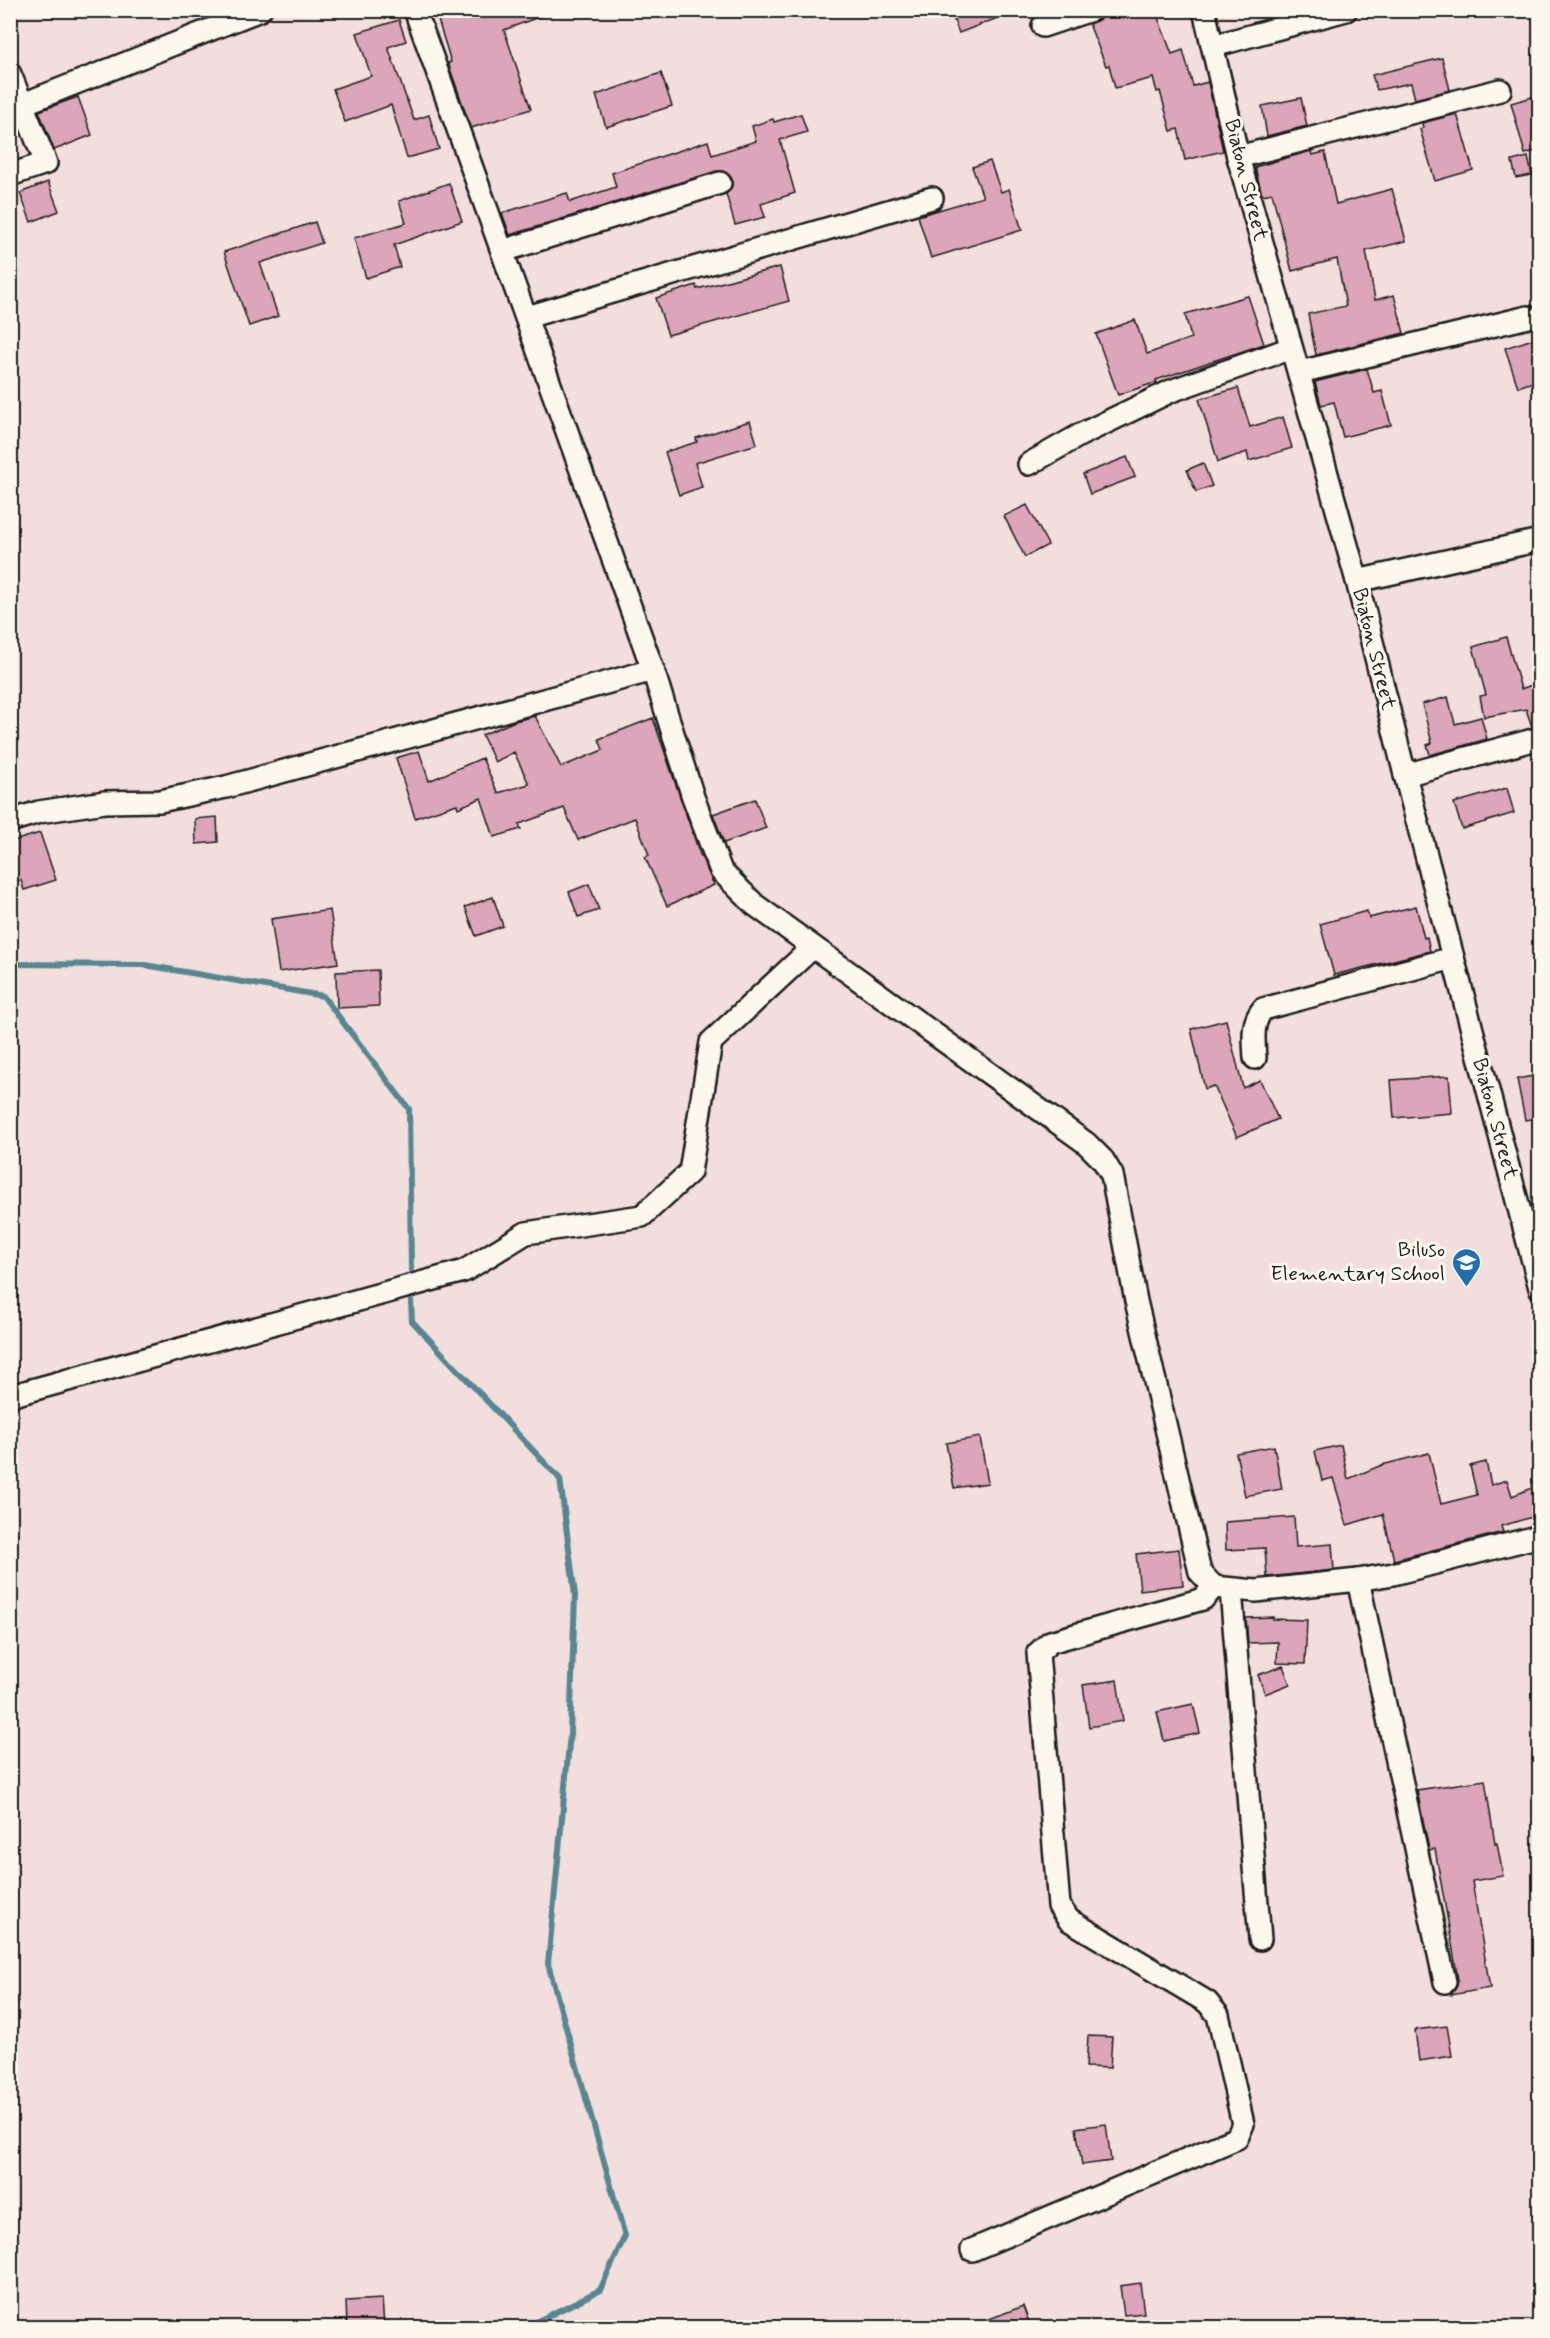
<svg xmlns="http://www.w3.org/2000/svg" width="1550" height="2338" font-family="Mynerve,sans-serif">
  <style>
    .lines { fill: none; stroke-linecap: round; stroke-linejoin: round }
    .stream { stroke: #56868f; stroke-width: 6 }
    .building { fill: #dca5ba; stroke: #1c1c1c; stroke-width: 1.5 }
    .minor-casing { stroke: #1c1c1c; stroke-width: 26 }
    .minor { stroke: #fbf7ec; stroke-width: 21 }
    .labels { text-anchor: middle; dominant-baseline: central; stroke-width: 6; stroke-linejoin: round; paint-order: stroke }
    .street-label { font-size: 21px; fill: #1c1c1c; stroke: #fbf7ec }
    .poi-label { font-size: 21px; fill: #1c1c1c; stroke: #fbf7ec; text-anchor: end }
  </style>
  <rect width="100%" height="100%" fill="#f2dedd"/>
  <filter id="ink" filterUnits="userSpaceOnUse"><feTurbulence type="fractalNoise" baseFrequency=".0167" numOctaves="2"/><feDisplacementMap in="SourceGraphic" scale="12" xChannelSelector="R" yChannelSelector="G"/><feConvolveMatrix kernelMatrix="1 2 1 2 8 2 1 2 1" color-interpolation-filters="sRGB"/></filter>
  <g filter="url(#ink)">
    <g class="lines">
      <!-- stream -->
      <g class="stream">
        <path d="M10,964L145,965L323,996L409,1109L411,1269"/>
        <path d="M411,1301L412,1321L560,1479L575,1595L570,1734L548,1964L625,2236L600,2290L524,2328"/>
      </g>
    </g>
    <!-- building -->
    <g class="building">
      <path d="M435,10H552V12L504,30L531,109L471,128L448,63L451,62Z"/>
      <path d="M950,10H1013V12L959,33Z"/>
      <path d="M1103,10H1155L1172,54L1183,50L1193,86L1208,82L1223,151L1185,160L1178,129L1171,131L1160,91L1157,92L1153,78L1115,88L1109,65L1106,66L1089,24L1100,19Z"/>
      <path d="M399,20L406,41L388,47L414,120L429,115L439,149L407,158L391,105L345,122L333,89L371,76L357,33Z"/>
      <path d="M1442,58L1450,90L1415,99L1411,83L1377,90L1372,75Z"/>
      <path d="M661,73L672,106L606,127L596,95Z"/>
      <path d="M1539,95V150L1525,154L1511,103Z"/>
      <path d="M78,97L92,135L54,150L39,111Z"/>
      <path d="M1301,98L1307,126L1267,136L1262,106Z"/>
      <path d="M801,114L807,132L780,140L795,193L761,204L765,217L735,225L726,194L732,186V179L723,171H717L510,235L502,213L567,193L570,202L616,187L612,173L708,141L712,155L756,141L752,126L773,119L774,122Z"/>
      <path d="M1457,114L1473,170L1435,181L1420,129L1423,128L1422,123Z"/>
      <path d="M1311,151L1312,155L1325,152L1336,204L1392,189L1406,241L1366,251L1375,300L1394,295L1404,333L1316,355L1308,314L1346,306L1337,259L1292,271L1272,193L1262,195L1255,167Z"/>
      <path d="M1528,157L1532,175L1516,178L1512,161Z"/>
      <path d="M990,161L1001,192L1009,189L1022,230L931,258L918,216L983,197L972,167Z"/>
      <path d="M48,182L59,211L31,222L20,193Z"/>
      <path d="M449,183L462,221L394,245L400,267L366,278L354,238L406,223L399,201Z"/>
      <path d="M315,222L322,243L260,263L278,316L249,326L224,252Z"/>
      <path d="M780,267L789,301L668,335L656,298L696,285L697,289Z"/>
      <path d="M1248,296L1264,344L1156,380L1157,382L1118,395L1096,334L1135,320L1147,354L1191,338L1185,314Z"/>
      <path d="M1539,337V380L1518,387L1505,348Z"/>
      <path d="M1367,369L1374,393L1382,391L1391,425L1343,437L1334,402L1321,405L1315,382Z"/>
      <path d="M1238,388L1250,427L1283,417L1292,448L1249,461L1247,452L1218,462L1199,399Z"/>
      <path d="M750,421L757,444L695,463L702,487L679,495L665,452L697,442L696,438Z"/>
      <path d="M1127,457L1135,477L1090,494L1083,474Z"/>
      <path d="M1203,463L1212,486L1196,492L1187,470Z"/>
      <path d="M1027,505L1048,545L1025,557L1004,516Z"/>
      <path d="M1506,637L1521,689L1539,682V726L1532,727L1526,709L1484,717L1480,696L1486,695L1473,647Z"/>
      <path d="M1448,697L1455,724L1481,717L1487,739L1430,755L1427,745L1432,743L1422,704Z"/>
      <path d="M535,716L561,767L603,750L599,739L653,718L699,852L714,885L667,906L645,857L649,855L635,818L578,840L564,808L519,824L521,829L494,837L481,798L458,808L457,804L415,818L396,758L419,751L429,781L482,758L498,793L529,784L514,752L495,762L482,735L515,721Z"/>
      <path d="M1507,788L1514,813L1462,829L1454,803Z"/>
      <path d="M755,799L766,828L724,843L713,814Z"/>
      <path d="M217,817L218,842L196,844L195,819Z"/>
      <path d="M40,833L56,880L24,890L21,880L10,884V842Z"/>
      <path d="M589,884L599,910L578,917L569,892Z"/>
      <path d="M493,897L503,926L476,936L465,907Z"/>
      <path d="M1416,906L1424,938L1427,937L1430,951L1334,975L1320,924L1367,911L1369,918Z"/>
      <path d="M330,910L338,963L279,972L271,919Z"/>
      <path d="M378,970L379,1006L337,1008L336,972Z"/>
      <path d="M1226,1020L1243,1088L1260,1080L1278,1119L1237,1137L1214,1086L1205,1089L1191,1029Z"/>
      <path d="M1539,1075V1118L1525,1120L1517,1079Z"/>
      <path d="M1449,1076L1452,1113L1394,1118L1391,1080Z"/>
      <path d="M980,1437L988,1483L954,1488L946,1443Z"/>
      <path d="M1341,1445L1348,1479L1382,1465L1429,1453L1441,1504L1477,1495L1470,1466L1486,1462L1491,1485L1507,1480L1512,1496L1539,1485V1515L1501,1526L1503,1532L1394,1560L1383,1514L1347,1525L1333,1478L1322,1481L1315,1451Z"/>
      <path d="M1274,1446L1282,1489L1245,1496L1236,1453Z"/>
      <path d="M1294,1517L1296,1547L1332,1544L1334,1570L1267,1577L1265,1548L1226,1550L1225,1522Z"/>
      <path d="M1179,1549L1183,1585L1140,1590L1136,1554Z"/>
      <path d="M1273,1617V1619L1307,1620L1305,1664L1277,1663L1278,1642L1248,1643L1246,1618Z"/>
      <path d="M1283,1666L1290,1684L1265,1694L1258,1675Z"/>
      <path d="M1117,1680L1123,1721L1089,1727L1083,1685Z"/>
      <path d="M1193,1704L1200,1733L1164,1741L1157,1712Z"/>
      <path d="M1485,1780L1495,1844L1497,1843L1503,1876L1472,1881L1490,1988L1451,1995L1457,1986L1458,1980L1453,1950L1435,1849L1429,1850L1417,1790Z"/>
      <path d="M1447,2026L1452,2056L1419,2061L1415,2030Z"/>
      <path d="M1088,2036L1112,2037L1110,2068L1086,2067Z"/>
      <path d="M1106,2124L1111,2161L1082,2165L1076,2128Z"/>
      <path d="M1140,2283L1144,2313L1124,2315L1120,2286Z"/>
      <path d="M382,2299L384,2325L347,2327L346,2301Z"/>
      <path d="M1023,2306L1031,2328H971V2326Z"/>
    </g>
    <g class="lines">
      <defs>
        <g id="minor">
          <path d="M415,10L653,670L693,797L721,871L755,905L1086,1143L1103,1160L1112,1175L1136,1301L1200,1572L1214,1587L1256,1591L1358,1580L1393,1574L1540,1536"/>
          <path d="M1204,10L1238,157L1357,581L1405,775L1540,1288"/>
          <path d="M1043,26L1091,10"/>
          <path d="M1213,46L1346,10"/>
          <path d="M10,74L46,163L10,175"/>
          <path d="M23,104L260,10"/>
          <path d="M1238,157L1500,90"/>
          <path d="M503,251L720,183"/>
          <path d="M527,317L932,198"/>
          <path d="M1300,372L1528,317"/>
          <path d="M1029,464L1080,435L1171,391L1291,348"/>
          <path d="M1357,581L1540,540"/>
          <path d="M1405,775L1540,738"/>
          <path d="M10,821L39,812L105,802L160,801L226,787L653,670"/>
          <path d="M1255,1058C1254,1040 1251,1023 1263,1009L1453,958"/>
          <path d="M10,1396L464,1271L526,1233L642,1216L690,1172L711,1042L813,947"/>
          <path d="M1358,1580L1445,1982"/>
          <path d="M1231,1590L1260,1939"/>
          <path d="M972,2250L1237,2138L1243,2124L1218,2015L1207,2002L1069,1920L1059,1906L1038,1653L1050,1642L1203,1599L1214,1587"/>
        </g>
      </defs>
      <!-- minor casing -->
      <use href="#minor" class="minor-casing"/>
      <!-- minor -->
      <use href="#minor" class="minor"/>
    </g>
  </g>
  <!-- icons -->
  <defs>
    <symbol id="school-pin" viewBox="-11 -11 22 30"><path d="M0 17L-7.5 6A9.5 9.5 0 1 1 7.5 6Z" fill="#1f6fb2" stroke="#fbf7ec"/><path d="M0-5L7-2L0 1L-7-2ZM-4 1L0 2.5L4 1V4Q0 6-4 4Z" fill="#fff"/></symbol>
  </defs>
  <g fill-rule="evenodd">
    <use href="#school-pin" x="1450" y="1246" width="33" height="45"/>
  </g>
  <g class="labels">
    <!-- street labels -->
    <g class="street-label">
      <text transform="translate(1246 180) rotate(76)">Biaton Street</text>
      <text transform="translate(1374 649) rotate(76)">Biaton Street</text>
      <text transform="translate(1495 1119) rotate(75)">Biaton Street</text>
    </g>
    <!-- poi labels -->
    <g class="poi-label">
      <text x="1445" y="1250">Biluso<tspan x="1445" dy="24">Elementary School</tspan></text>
    </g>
  </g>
  <!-- margin -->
  <rect width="1550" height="2338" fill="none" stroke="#fbf7ec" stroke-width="36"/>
  <rect x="18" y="18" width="1514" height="2302" fill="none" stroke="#1c1c1c" stroke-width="2" filter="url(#ink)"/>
</svg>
